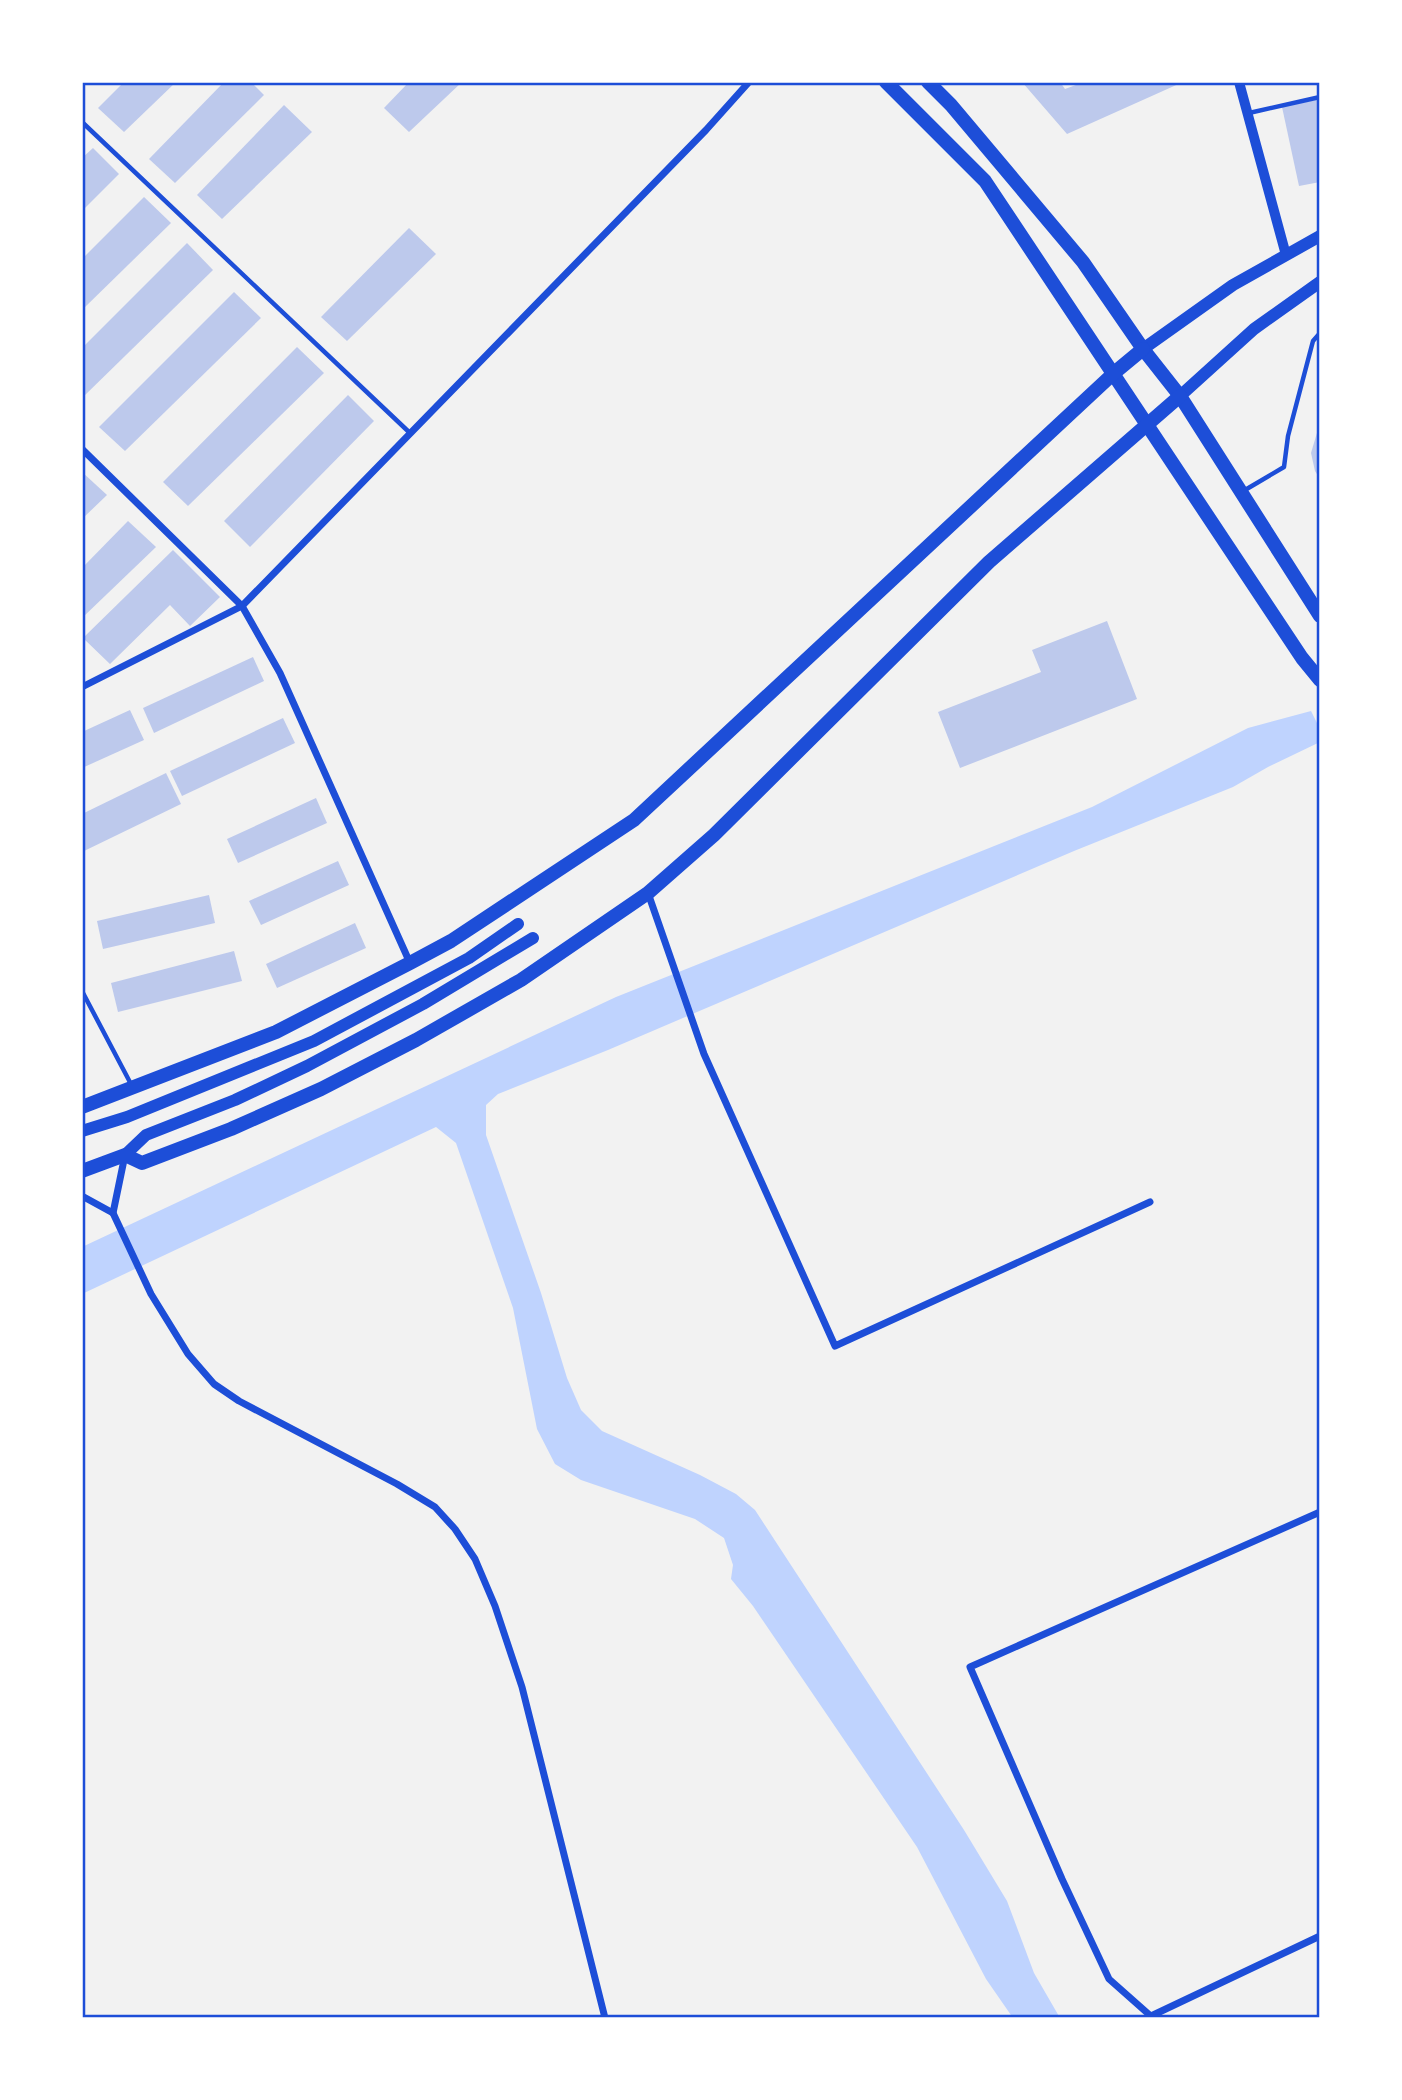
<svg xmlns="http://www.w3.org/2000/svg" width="1402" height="2100" font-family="Arial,sans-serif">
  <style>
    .water { fill: #bfd3fe }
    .building { fill: #bdc9ec }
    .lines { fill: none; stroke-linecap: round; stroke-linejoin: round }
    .service { stroke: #1d4ed8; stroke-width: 4.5 }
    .minor { stroke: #1d4ed8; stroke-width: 7 }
    .tertiary { stroke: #1d4ed8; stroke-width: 10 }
    .secondary { stroke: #1d4ed8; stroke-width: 12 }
    .primary { stroke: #1d4ed8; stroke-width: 14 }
    .neatline { fill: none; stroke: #1d4ed8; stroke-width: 2.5 }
  </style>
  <rect width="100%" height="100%" fill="#f2f2f2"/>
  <!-- water -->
  <path class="water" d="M1311,711L1320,729V742L1268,767L1233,787L1074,851L608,1050L498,1094L486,1105V1135L541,1293L567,1378L581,1410L602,1431L700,1475L736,1494L755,1510L964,1830L1007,1901L1034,1973L1060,2018H1013L986,1979L917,1847L753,1606L731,1579L733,1565L724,1538L695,1519L581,1480L555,1464L537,1429L513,1308L456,1143L436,1127L82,1294V1247L616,997L1092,807L1248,728Z"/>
  <!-- building -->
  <g class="building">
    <path d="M124,82H176L124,132L98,108Z"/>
    <path d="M224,82H251L264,95L175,183L149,159Z"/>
    <path d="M409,82H462L409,132L384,108Z"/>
    <path d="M1022,82H1060L1065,89L1084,82H1183L1067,134Z"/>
    <path d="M1320,99V182L1299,186L1282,107Z"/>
    <path d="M284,105L312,132L222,219L197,195Z"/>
    <path d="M93,148L119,174L82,211V158Z"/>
    <path d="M144,197L171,223L82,310V259Z"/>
    <path d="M409,228L436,254L347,341L321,317Z"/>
    <path d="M187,243L213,270L82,398V348Z"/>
    <path d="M234,292L261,318L125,451L99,427Z"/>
    <path d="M297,347L324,373L188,506L163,482Z"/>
    <path d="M348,395L374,421L250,547L224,521Z"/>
    <path d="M1319,426H1320V479L1315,471L1311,453Z"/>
    <path d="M82,472L107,495L82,519Z"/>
    <path d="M128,521L156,547L82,618V568Z"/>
    <path d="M173,550L220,597L190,626L170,605L110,664L83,638Z"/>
    <path d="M1107,621L1137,699L960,768L938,712L1041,672L1032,650Z"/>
    <path d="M253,657L264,681L154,733L143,708Z"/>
    <path d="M130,710L144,740L82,768V732Z"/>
    <path d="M283,718L295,743L182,796L170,771Z"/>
    <path d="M166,773L181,804L82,852V814Z"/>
    <path d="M316,798L327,823L238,863L227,839Z"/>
    <path d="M338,861L349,885L261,925L249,901Z"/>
    <path d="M209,895L215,923L103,949L97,921Z"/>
    <path d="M355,923L366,948L277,988L266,964Z"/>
    <path d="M234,951L242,981L118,1012L111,983Z"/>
  </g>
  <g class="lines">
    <!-- service -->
    <g class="service">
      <path d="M1249,113L1320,97"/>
      <path d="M82,122L410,433"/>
      <path d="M1245,490L1284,467L1288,436L1313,341L1320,333"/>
      <path d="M82,991L132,1086"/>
    </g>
    <!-- minor -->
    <g class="minor">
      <path d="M82,449L242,606L280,673L410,963"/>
      <path d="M82,687L242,606L706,130L749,82"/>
      <path d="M648,893L704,1054L835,1346L1150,1202"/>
      <path d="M125,1155L113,1213L151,1294L188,1354L214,1384L239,1401L397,1484L435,1507L455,1529L475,1559L495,1606L522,1687L605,2018"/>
      <path d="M82,1196L113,1213"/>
      <path d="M1151,2016L1320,1936"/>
      <path d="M1153,2018L1109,1979L1062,1879L970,1667L1320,1512"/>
    </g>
    <!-- tertiary -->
    <path class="tertiary" d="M1239,82L1286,255"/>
    <!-- secondary -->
    <g class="secondary">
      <path d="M1143,349L1233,285L1320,236"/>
      <path d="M1180,396L1254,329L1320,282"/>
      <path d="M82,1131L127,1117L314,1041L469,958L518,924"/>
      <path d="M125,1155L146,1135L235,1100L307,1066L423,1004L533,938"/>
    </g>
    <!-- primary -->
    <g class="primary">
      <path d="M886,82L985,181L1302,658L1320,680"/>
      <path d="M928,82L951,105L1083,262L1143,349L1180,396L1320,616"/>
      <path d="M82,1107L276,1032L410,963L451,941L634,820L1114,373L1143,349"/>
      <path d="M82,1171L125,1155L142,1163L231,1129L321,1089L416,1040L521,980L648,893L714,835L989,562L1180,396"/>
    </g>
  </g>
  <!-- border -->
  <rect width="1402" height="2100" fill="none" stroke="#ffffff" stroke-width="168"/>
  <rect x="84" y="84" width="1234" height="1932" class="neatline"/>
</svg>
